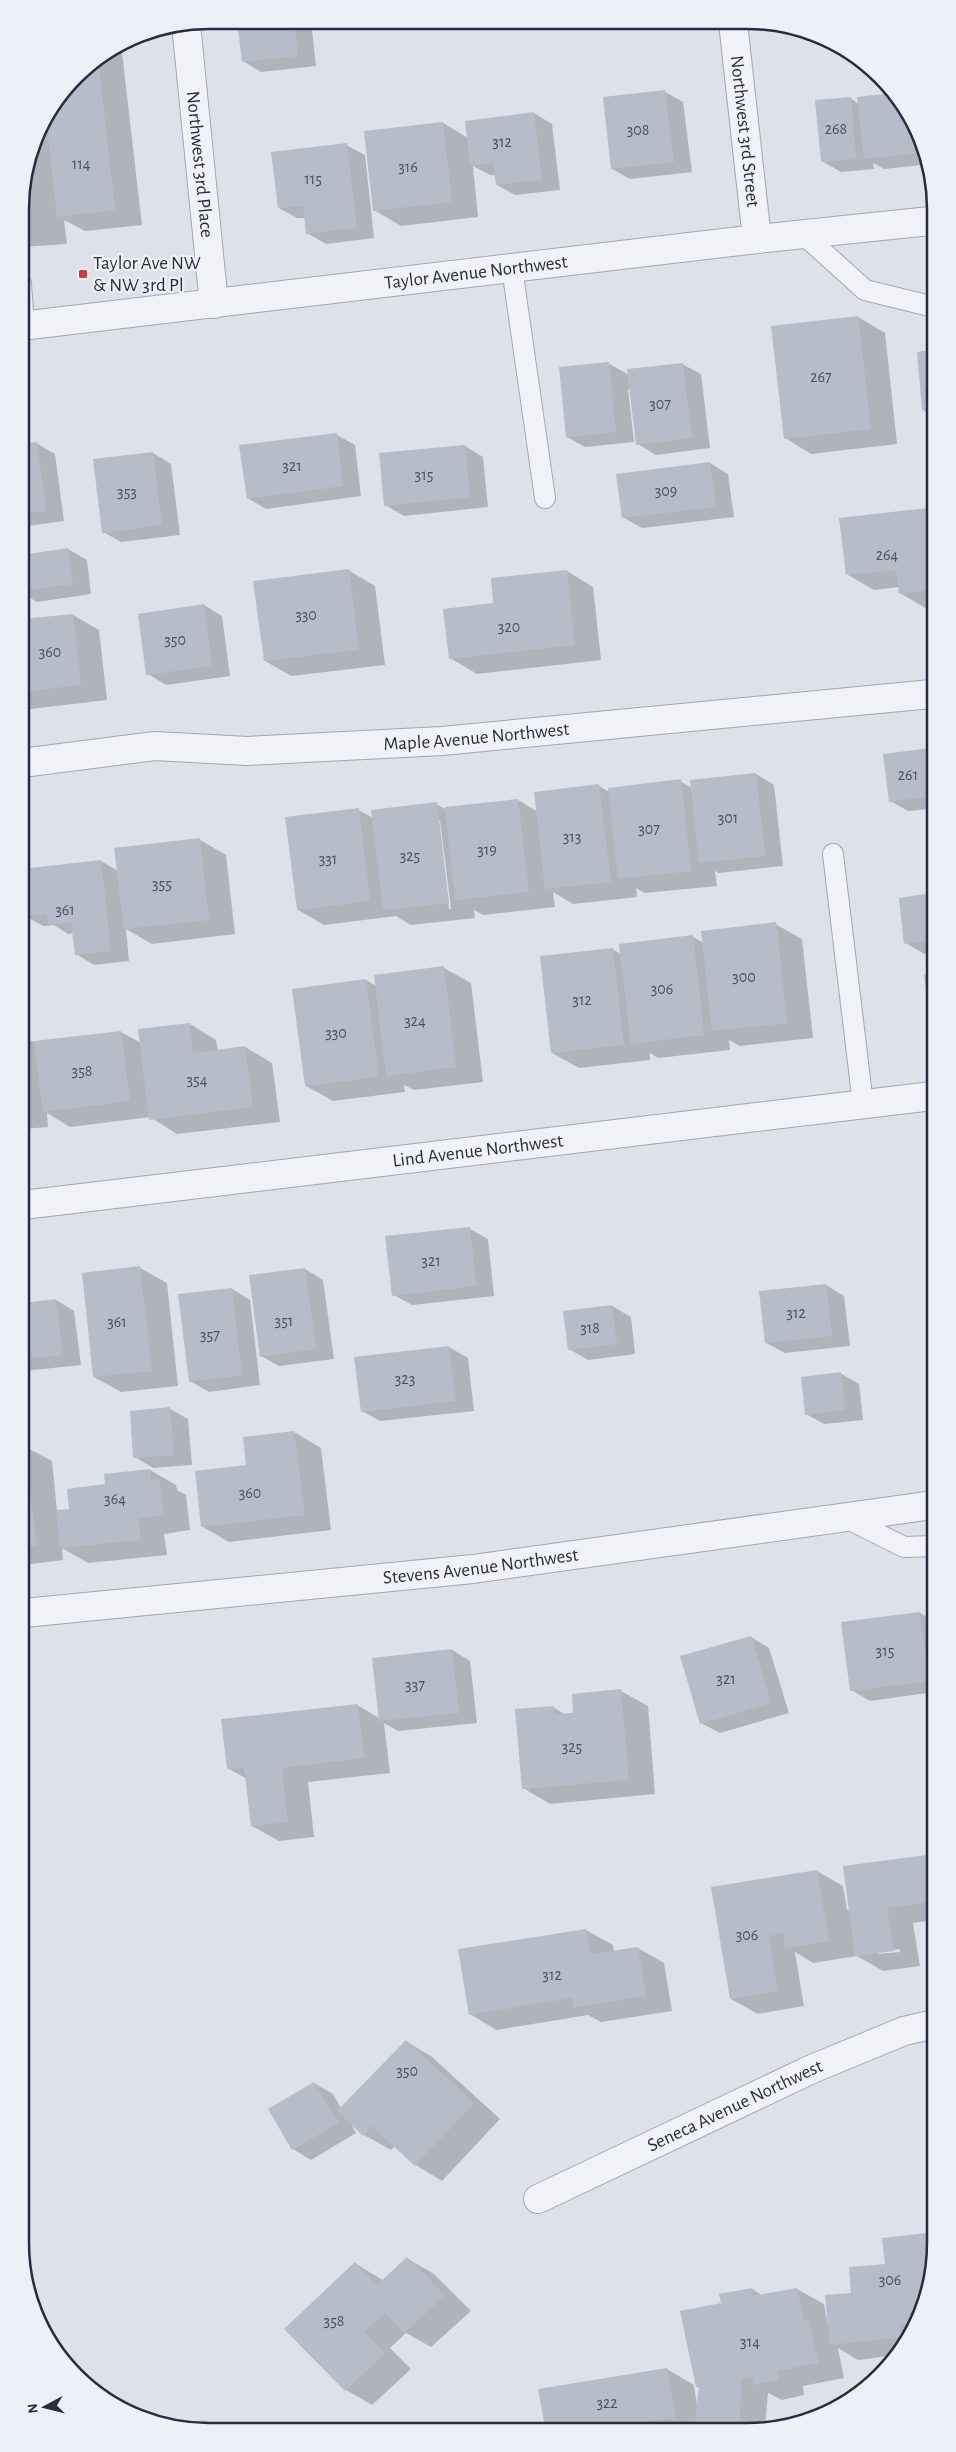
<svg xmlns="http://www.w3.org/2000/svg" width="956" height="2452" font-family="'Alegreya Sans',sans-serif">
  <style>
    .shadow { fill: #0003; fill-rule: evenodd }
    .building { fill: #b7bcc9 }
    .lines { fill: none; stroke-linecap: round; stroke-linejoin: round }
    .lane-casing { stroke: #a2a7b3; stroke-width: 22 }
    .street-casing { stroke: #a2a7b3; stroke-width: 30 }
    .lane { stroke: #f1f2f7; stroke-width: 20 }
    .street { stroke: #f1f2f7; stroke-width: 28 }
    .poi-dot { fill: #db3540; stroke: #edf0f6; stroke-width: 2 }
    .labels { text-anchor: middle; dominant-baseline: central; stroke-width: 4.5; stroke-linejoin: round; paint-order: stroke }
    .number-label { font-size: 16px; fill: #4a5163 }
    .street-label { font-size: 19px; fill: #252d41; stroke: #edf0f6 }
    .poi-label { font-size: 19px; fill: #252d41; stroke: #edf0f6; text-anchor: start }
    .rim { fill: none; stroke: #252d41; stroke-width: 2.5 }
  </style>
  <rect width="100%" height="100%" fill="#dde1e9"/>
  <!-- shadow -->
  <g class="shadow">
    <path d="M238,20L311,21L316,66L261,72L243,61Z"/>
    <path d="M121,44L142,225L85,231L64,220L67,244L21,247L20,196L39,125L84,67Z"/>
    <path d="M665,92L683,102L692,172L630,179L612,169Z"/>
    <path d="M894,94L911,114L930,164L884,169L873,163L874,169L841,172L822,161L850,98L859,104V99Z"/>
    <path d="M534,113L552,124L560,190L515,195L497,185L495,175H490L473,166L478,217L401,226L374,210L365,132L443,123L468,138Z"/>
    <path d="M346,145L365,155L374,238L326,244L307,233L306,218H297L279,208Z"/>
    <path d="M858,317L885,333L897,444L811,454L785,438Z"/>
    <path d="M930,352V414L923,410L918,353Z"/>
    <path d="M608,363L629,375L682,364L701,374L710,448L656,455L638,444L631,389H628L634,442L585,447L567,437Z"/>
    <path d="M337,435L355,445L361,496L266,509L248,498Z"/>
    <path d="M36,443L55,454L64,521L21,527V445Z"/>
    <path d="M465,446L483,457L488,507L404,516L385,505Z"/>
    <path d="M153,453L171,464L180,535L121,542L103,532Z"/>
    <path d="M710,463L728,474L734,517L642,528L624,518Z"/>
    <path d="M926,509L931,512V608L927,609L900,593L899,587L874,590L848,575Z"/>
    <path d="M68,549L87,560L91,594L37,602L22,593L21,556Z"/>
    <path d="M348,570L375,586L385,665L291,676L265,661Z"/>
    <path d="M567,571L593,587L601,660L477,674L450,658L495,604Z"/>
    <path d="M204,605L222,616L230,676L166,685L148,674Z"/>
    <path d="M73,615L99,630L107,700L22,710V621Z"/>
    <path d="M931,749V809L908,811L890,801L884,755Z"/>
    <path d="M756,774L774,785L783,866L719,873L715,871L717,886L645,893L636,888L637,897L573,904L553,892L555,907L483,915L474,910L475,918L411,925L396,916L324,925L298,910L358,810L373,818L436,804L447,810L518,800L538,812L599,786L609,792L680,781L692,788ZM438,820H440L451,909H449Z"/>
    <path d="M200,840L226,855L235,934L152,944L126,929L129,961L94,965L76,954L74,933L68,934L54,925L43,926L25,916L22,870L101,861L118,871Z"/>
    <path d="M932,895V953L924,954L906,943Z"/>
    <path d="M775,924L802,939L813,1038L740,1046L729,1040L730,1050L658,1058L650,1053V1060L579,1068L552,1053L612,949L621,954L693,937L704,943Z"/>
    <path d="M444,968L471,983L483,1082L414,1090L404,1085L405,1092L333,1101L306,1086L366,980L376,986Z"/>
    <path d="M190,1024L216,1040L218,1051L245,1047L272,1063L280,1122L177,1134L150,1117L70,1127L47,1113L48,1127L23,1129V1037L34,1042L121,1032L141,1043Z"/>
    <path d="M470,1229L488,1239L494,1296L412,1305L394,1295Z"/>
    <path d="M140,1268L167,1283L178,1386L121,1392L94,1377Z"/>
    <path d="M305,1269L323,1280L334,1359L279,1366L261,1356Z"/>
    <path d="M826,1285L844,1296L850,1346L785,1353L766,1343Z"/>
    <path d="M232,1289L250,1300L260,1385L209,1392L190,1381Z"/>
    <path d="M56,1300L74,1311L81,1365L24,1371V1304Z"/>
    <path d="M612,1306L631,1317L635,1354L588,1360L569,1349Z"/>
    <path d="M449,1347L468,1358L474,1411L380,1421L362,1411L355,1358Z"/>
    <path d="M840,1373L859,1384L863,1420L824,1424L806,1414Z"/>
    <path d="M170,1409L188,1419L192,1465L153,1468L135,1457Z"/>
    <path d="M294,1432L321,1448L331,1530L229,1542L203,1527L248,1466L244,1438Z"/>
    <path d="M24,1446L52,1461L57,1511L70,1510L107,1486L150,1470L176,1485L177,1490L186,1495L190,1530L164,1534L167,1555L88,1563L62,1548L63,1560L24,1565Z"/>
    <path d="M920,1613L934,1621V1692L870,1701L851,1690Z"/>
    <path d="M751,1637L769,1648L789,1713L720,1733L701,1723Z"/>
    <path d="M452,1650L470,1661L477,1723L398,1731L384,1723L390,1773L308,1782L314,1837L279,1841L252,1826L247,1779L229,1769L357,1705L379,1718Z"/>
    <path d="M621,1691L648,1706L655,1794L550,1804L523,1788L553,1707L566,1715L575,1714Z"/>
    <path d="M934,1855L935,1920L913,1923L920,1966L883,1971L857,1956L813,1963L795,1952L804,2006L758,2014L731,1999L712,1888L817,1871L843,1886L847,1910H850L844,1867ZM900,1949V1952L879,1954V1952Z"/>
    <path d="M586,1930L613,1945L614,1952L638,1948L664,1963L672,2011L601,2022L588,2015L496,2030L470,2014L459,1950Z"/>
    <path d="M406,2041L432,2057L500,2119L442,2181L416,2165L395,2146L391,2150L364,2135L350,2122L356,2133L311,2160L293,2149L314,2083L333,2094L341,2108Z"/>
    <path d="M408,2259L434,2274L471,2311L431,2347L406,2333L390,2348L411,2369L372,2405L346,2390L355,2263L384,2281Z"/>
    <path d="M752,2289L763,2296L797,2289L824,2304L828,2325L922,2315L897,2355L858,2360L838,2348L844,2378L803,2386L804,2395L782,2400L768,2393L765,2426L546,2427L667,2369L694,2385L697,2405L700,2388L697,2387L722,2304Z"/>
  </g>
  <!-- building -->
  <g class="building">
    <path d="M237,20L294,21L298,56L242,62Z"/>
    <path d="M98,58L115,210L57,217L46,117L84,67Z"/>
    <path d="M665,90L674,162L611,169L603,97Z"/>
    <path d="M893,93L911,114L926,152L864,159L857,97Z"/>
    <path d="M851,97L856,159L821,162L815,100Z"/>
    <path d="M534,112L542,180L496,185L493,163L470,166L465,121Z"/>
    <path d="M443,122L452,202L373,211L364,131Z"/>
    <path d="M347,143L357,228L306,234L303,206L278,208L271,152Z"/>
    <path d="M20,198H22L24,220H20Z"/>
    <path d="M858,316L871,429L784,439L771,326Z"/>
    <path d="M930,350V410H922L917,352Z"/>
    <path d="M609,362L616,432L566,437L559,367Z"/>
    <path d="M683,363L692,438L636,445L627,369Z"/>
    <path d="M337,433L343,486L247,499L239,445Z"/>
    <path d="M37,442L46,511L21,514V444Z"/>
    <path d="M465,445L470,497L384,506L379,453Z"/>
    <path d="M153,452L162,525L102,533L93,459Z"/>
    <path d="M710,462L716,507L622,518L616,474Z"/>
    <path d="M927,508L931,541V590L899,594L896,570L846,575L839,518Z"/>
    <path d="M68,548L73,584L22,591L21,555Z"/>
    <path d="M349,569L359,650L264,661L253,581Z"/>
    <path d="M567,570L575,645L449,659L443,609L493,603L491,578Z"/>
    <path d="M204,604L212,666L146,675L138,614Z"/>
    <path d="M73,614L81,685L22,692V619Z"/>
    <path d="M931,748V796L889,802L883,754Z"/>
    <path d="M756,773L765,856L699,863L690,780Z"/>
    <path d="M681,779L691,871L618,879L608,788Z"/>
    <path d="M599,784L611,882L545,889L534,792Z"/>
    <path d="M518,799L529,892L455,900L445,807Z"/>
    <path d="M437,802L449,903L383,910L371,810Z"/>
    <path d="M359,808L370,901L297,910L285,817Z"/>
    <path d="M200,838L209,920L124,929L114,848Z"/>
    <path d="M101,860L111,951L75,955L71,922L48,924L47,914L23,916L22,869Z"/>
    <path d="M932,893V940L904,944L899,898Z"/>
    <path d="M776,922L787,1023L712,1031L701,931Z"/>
    <path d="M693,935L704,1035L631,1044L619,944Z"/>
    <path d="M613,948L624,1045L551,1053L540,956Z"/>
    <path d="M444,966L456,1067L386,1076L374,975Z"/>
    <path d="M932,974V1031H931L924,975Z"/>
    <path d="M366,979L379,1077L305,1086L292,989Z"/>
    <path d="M190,1023L193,1053L245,1046L253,1107L149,1120L138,1029Z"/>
    <path d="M121,1031L130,1101L43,1112L34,1041Z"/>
    <path d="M23,1036H26L27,1053H23Z"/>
    <path d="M470,1227L476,1286L392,1296L385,1236Z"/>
    <path d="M140,1266L152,1371L93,1377L82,1273Z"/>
    <path d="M305,1268L316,1349L260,1357L249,1275Z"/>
    <path d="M826,1284L832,1336L765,1343L759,1291Z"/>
    <path d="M232,1288L242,1375L189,1382L178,1294Z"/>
    <path d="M56,1299L63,1355L24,1359V1303Z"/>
    <path d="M612,1305L617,1344L568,1350L563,1311Z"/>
    <path d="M449,1346L456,1401L361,1412L354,1357Z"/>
    <path d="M841,1372L845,1410L805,1415L801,1377Z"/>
    <path d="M170,1407L174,1455L133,1458L130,1411Z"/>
    <path d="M294,1431L305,1515L201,1527L195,1471L246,1465L243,1437Z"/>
    <path d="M24,1445L37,1545L24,1547Z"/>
    <path d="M150,1469L151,1480L159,1479L164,1515L138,1519L141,1540L60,1548L56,1510L69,1509L67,1489L105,1484L104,1474Z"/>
    <path d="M920,1612L929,1681L850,1691L841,1622Z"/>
    <path d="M751,1636L771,1703L700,1724L680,1656Z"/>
    <path d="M452,1649L459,1713L379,1721L372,1658Z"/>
    <path d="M621,1689L629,1780L522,1789L515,1709L554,1706V1714L573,1713L572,1694Z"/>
    <path d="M358,1704L364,1758L282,1768L288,1822L251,1826L244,1768L227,1769L221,1719Z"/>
    <path d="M934,1854L935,1901L887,1908L894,1951L855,1956L843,1866Z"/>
    <path d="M817,1870L829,1941L785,1948L783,1933L769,1936L778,1991L730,1999L711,1887Z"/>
    <path d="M586,1929L591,1954L638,1947L646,1996L573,2008L572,1998L469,2015L458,1949Z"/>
    <path d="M406,2040L474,2103L415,2166L372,2126L363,2136L337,2111Z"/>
    <path d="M314,2082L339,2123L292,2150L268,2109Z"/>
    <path d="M936,2232V2256L922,2315L917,2324L900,2325L902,2337L830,2345L825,2295L851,2293L849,2267L885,2264L882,2238Z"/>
    <path d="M407,2257L445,2295L404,2333L385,2313L364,2332L385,2353L345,2391L284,2329L355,2262L377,2285Z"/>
    <path d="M752,2288L753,2296L797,2288L804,2321L809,2320L818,2363L777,2371L778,2380L754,2385L752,2376L742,2378L739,2426H697L695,2418L699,2387H696L680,2311L721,2303L719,2294Z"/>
    <path d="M667,2368L676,2417L623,2426L545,2427L538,2389Z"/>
  </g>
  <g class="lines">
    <defs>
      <g id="lane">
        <path d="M803,234L865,290L930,306"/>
        <path d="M512,268L545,498"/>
        <path d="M21,284L24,325"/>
        <path d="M833,854L863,1104"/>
        <path d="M848,1519L904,1547L934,1546"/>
      </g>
      <g id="street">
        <path id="s1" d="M733,23L757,239"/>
        <path id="s2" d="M186,24L214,304"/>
        <path id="s3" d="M21,326L757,239L930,221"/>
        <path id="s4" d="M22,763L155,746L247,751L442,741L931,694"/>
        <path id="s5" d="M23,1205L932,1096"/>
        <path id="s6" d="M24,1613L473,1569L933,1505"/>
        <path id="s7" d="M538,2199L812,2069L904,2031L935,2024"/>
      </g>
    </defs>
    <!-- lane casing -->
    <use href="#lane" class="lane-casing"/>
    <!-- street casing -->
    <use href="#street" class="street-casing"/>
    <!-- lane -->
    <use href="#lane" class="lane"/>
    <!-- street -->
    <use href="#street" class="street"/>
  </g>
  <!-- markers -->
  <rect class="poi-dot" x="78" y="269" width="10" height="10" rx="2.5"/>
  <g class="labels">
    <!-- number labels -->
    <g class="number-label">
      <text x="836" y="129">268</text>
      <text x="638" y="130">308</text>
      <text x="502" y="142">312</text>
      <text x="81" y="164">114</text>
      <text x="408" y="167">316</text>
      <text x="313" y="179">115</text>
      <text x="821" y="377">267</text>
      <text x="660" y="404">307</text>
      <text x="292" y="466">321</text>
      <text x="424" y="475">315</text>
      <text x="666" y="491">309</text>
      <text x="127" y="492">353</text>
      <text x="887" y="555">264</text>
      <text x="306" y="615">330</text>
      <text x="509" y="627">320</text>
      <text x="175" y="640">350</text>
      <text x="50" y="652">360</text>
      <text x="908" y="775">261</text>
      <text x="728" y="818">301</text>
      <text x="649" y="829">307</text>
      <text x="572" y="837">313</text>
      <text x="487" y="850">319</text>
      <text x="410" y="856">325</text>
      <text x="328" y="859">331</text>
      <text x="162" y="884">355</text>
      <text x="65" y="910">361</text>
      <text x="744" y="977">300</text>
      <text x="662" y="989">306</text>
      <text x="582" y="1000">312</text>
      <text x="415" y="1021">324</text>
      <text x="336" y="1033">330</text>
      <text x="82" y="1071">358</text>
      <text x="197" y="1080">354</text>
      <text x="431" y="1261">321</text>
      <text x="796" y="1313">312</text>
      <text x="284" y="1321">351</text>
      <text x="117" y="1322">361</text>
      <text x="590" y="1328">318</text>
      <text x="210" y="1335">357</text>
      <text x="405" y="1379">323</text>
      <text x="250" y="1493">360</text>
      <text x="115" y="1499">364</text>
      <text x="885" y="1651">315</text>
      <text x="726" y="1679">321</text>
      <text x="415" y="1685">337</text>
      <text x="572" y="1747">325</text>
      <text x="747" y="1935">306</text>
      <text x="552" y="1975">312</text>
      <text x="407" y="2071">350</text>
      <text x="890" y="2280">306</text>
      <text x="334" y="2321">358</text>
      <text x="750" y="2342">314</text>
      <text x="607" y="2403">322</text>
    </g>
    <!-- street labels -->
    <g class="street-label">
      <text stroke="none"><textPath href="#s1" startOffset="109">Northwest 3rd Street</textPath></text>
      <text stroke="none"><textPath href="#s2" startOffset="141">Northwest 3rd Place</textPath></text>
      <text stroke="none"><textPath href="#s3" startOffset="458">Taylor Avenue Northwest</textPath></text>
      <text stroke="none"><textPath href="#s4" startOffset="456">Maple Avenue Northwest</textPath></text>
      <text stroke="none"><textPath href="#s5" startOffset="458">Lind Avenue Northwest</textPath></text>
      <text stroke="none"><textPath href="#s6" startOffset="459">Stevens Avenue Northwest</textPath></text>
      <text stroke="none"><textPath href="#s7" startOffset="218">Seneca Avenue Northwest</textPath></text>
    </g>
    <!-- poi labels -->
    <g class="poi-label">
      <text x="93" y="263">Taylor Ave NW<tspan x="93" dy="22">&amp; NW 3rd Pl</tspan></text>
    </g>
  </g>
  <!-- crop -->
  <path d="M0 0H956V2452H0ZM209 29H747A180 180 0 0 1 927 209V2243A180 180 0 0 1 747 2423H209A180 180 0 0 1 29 2243V209A180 180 0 0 1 209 29Z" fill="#edf0f6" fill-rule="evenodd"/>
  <path class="rim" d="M209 29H747A180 180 0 0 1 927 209V2243A180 180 0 0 1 747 2423H209A180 180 0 0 1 29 2243V209A180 180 0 0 1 209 29Z"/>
  <!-- north arrow -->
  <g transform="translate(45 2407) rotate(263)" stroke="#edf0f6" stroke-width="4" paint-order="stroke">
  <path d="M0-4L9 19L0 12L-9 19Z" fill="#252d41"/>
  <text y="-8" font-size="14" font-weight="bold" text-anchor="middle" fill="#252d41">N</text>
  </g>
</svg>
